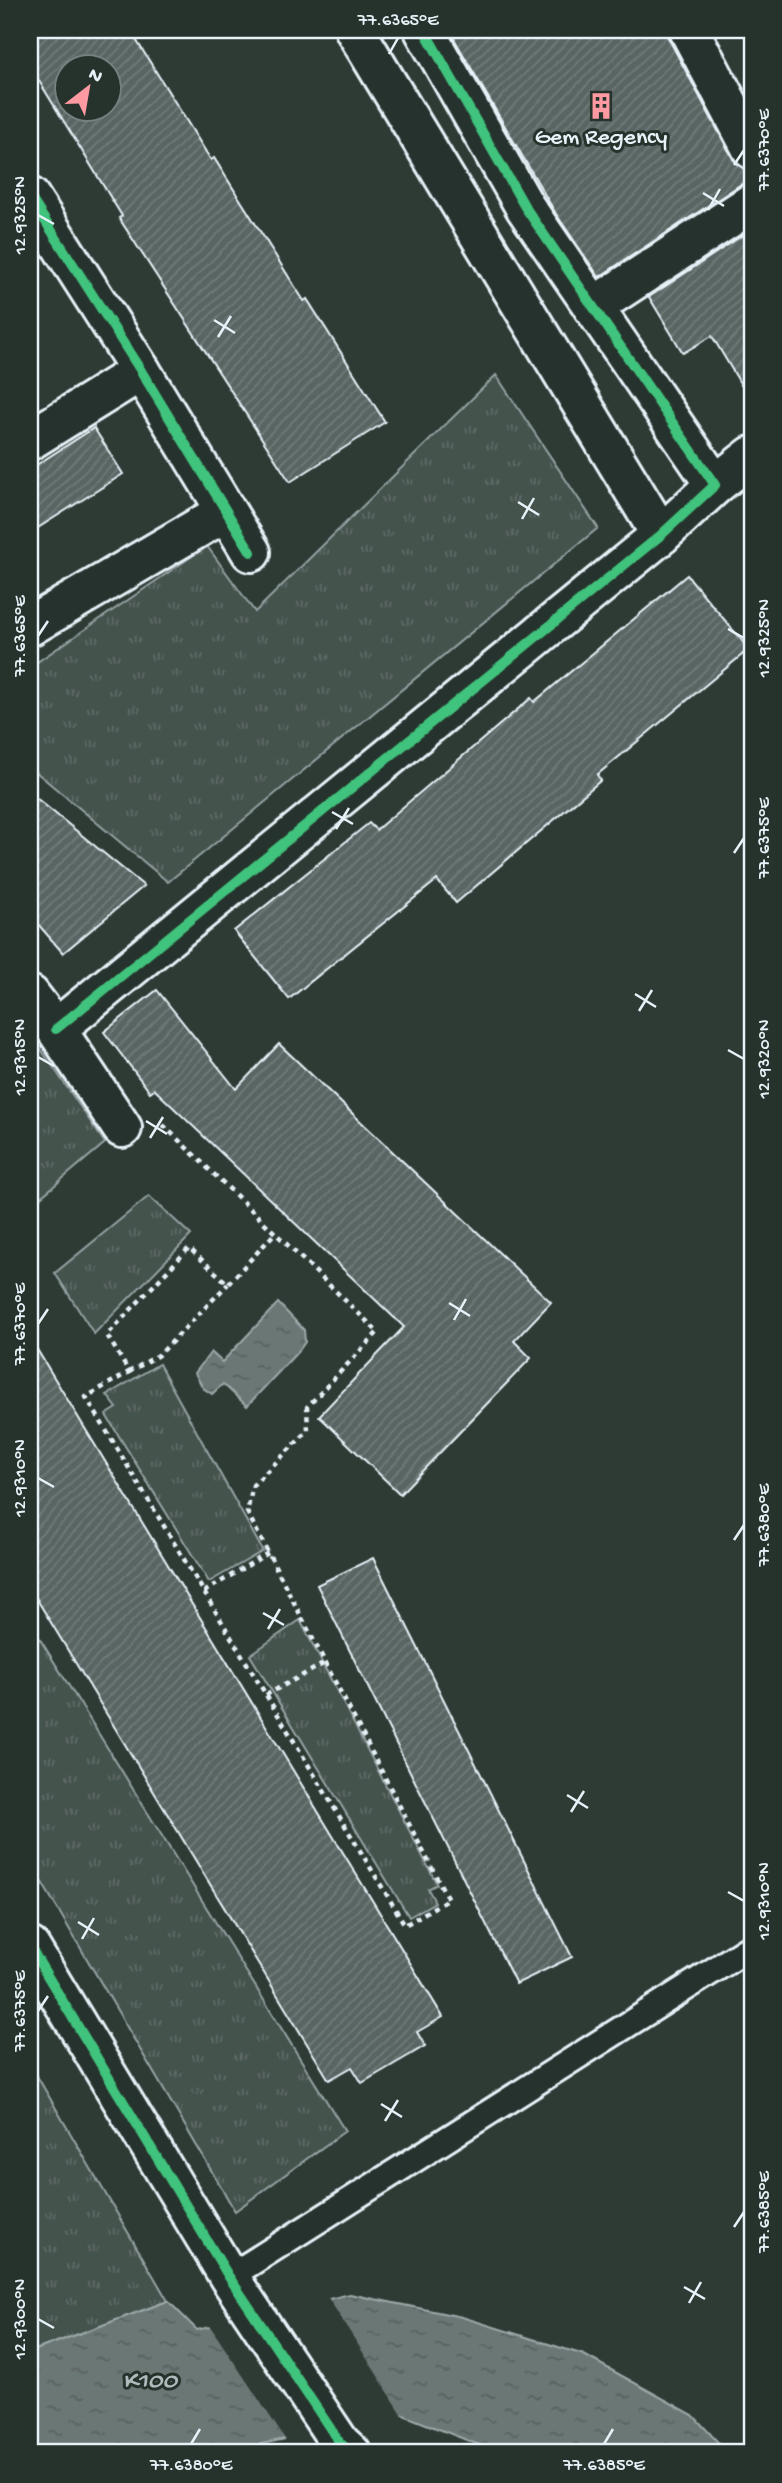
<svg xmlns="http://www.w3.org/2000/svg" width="782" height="2483" font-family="'Gochi Hand',sans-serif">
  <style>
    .grass { fill: url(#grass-tufts); stroke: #96a2a3; stroke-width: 2 }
    .water { fill: url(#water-ripples); stroke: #9da8a9; stroke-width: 2 }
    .pier { fill: #2e3b35 }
    .building { fill: url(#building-hatch); stroke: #e8f1f8; stroke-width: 2; fill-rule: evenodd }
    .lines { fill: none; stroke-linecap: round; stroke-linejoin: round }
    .service-casing { stroke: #e8f1f8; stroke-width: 30 }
    .minor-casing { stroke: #e8f1f8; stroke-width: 44 }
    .path { stroke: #e8f1f8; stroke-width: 4.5; stroke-dasharray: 5 5; stroke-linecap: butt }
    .service { stroke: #26332d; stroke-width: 24 }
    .minor { stroke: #26332d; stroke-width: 38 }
    .cycleway-casing { stroke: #26332d; stroke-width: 15 }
    .cycleway { stroke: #40c37c; stroke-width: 10 }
    .ticks { fill: none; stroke: #e8f1f8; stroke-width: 2.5 }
    .labels { text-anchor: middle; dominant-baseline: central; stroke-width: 6; stroke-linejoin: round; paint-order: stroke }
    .poi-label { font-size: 24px; fill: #e8f1f8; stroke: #26332d }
    .water-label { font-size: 26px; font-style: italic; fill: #b0babd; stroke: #26332d }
    .neatline { fill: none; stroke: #e8f1f8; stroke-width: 2.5 }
    .ticks-label { font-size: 18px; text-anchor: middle; fill: #e8f1f8 }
  </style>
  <defs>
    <pattern id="grass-tufts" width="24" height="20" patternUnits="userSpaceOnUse" patternTransform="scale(1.75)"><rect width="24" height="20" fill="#45524e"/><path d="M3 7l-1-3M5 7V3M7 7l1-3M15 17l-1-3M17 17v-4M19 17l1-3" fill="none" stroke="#606b68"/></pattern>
    <pattern id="water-ripples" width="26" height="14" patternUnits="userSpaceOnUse" patternTransform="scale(1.75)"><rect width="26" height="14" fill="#6b7775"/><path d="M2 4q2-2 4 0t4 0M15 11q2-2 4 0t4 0" fill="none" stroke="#586060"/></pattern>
    <pattern id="building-hatch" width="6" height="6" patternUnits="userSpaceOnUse" patternTransform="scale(1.75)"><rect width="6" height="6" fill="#596563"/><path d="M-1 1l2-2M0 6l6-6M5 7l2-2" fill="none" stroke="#717c7a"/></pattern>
  </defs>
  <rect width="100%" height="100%" fill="#2e3b35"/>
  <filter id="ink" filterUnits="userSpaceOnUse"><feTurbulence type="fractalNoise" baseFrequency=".0143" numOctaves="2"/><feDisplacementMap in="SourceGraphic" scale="14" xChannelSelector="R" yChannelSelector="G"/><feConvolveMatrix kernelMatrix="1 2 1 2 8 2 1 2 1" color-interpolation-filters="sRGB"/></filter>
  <g filter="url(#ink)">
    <!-- grass -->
    <g class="grass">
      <path d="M496,375L598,528L168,882L30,767V667L207,546L255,612Z"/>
      <path d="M30,1033L105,1143L30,1206Z"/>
      <path d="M149,1196L191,1235L94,1334L55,1273Z"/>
      <path d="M159,1364L263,1551L209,1582L106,1415L117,1408L107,1395Z"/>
      <path d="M300,1620L437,1884L428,1889L435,1902L409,1917L250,1655Z"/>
      <path d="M30,1623L345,2131L235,2211L30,1862Z"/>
      <path d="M30,2064L168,2301L30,2352Z"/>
    </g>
    <!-- water -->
    <g class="water">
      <path d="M278,1303L304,1330L305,1342L300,1349L247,1406L223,1384L212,1394L203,1388L195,1373L211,1352L222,1362Z"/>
      <path d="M350,2294L462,2317L584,2355L693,2415L728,2453H499L401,2414L220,2453H30V2352L168,2301L197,2330Z"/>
    </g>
    <!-- pier -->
    <path class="pier" d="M327,2296L406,2420L400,2418L287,2442L208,2323Z"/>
    <!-- building -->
    <g class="building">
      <path d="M30,30H130L211,160L214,158L304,301L307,299L385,422L290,482L119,218L122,216L31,68ZM66,66H108V108H66Z"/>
      <path d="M449,30H664L733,159L744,169L751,181L740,185L599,277L556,214Z"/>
      <path d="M752,229V403L712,336L683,353L649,297Z"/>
      <path d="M94,428L123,474L30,533V469Z"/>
      <path d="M687,575L749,649L597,775L601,780L456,903L437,880L289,999L234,931L369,823L376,830L531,698L534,702Z"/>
      <path d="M30,793L144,886L63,953L30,915Z"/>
      <path d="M157,990L236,1089L279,1044L551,1302L514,1341L531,1358L400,1494L319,1416L404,1327L154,1089L150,1092L104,1032Z"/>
      <path d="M30,1338L443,2017L417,2032L425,2046L362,2083L352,2067L329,2080L30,1588Z"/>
      <path d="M373,1558L572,1957L516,1984L317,1585Z"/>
    </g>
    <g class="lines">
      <defs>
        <path id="service" d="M229,2277L752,1946"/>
        <g id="minor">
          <path d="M355,30L661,535"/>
          <path d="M689,30L752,149"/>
          <path d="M30,197L141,371L251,552"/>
          <path d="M593,307L752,203"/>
          <path d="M30,440L141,371"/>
          <path d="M715,485L752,456"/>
          <path d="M30,626L225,512"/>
          <path d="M30,995L56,1029L122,1128"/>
          <path d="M56,1029L661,535L715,485L525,207L424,30"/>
          <path d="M30,1947L229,2277L340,2443L351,2453"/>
        </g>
      </defs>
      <!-- service casing -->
      <use href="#service" class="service-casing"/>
      <!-- minor casing -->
      <use href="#minor" class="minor-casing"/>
      <!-- path -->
      <g class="path">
        <path d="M163,1125L378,1332L307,1407L308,1431L253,1485L247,1512L448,1899L405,1925L86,1397L129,1372L107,1335L189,1248L228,1284L275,1233"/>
        <path d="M129,1372L160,1354L228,1284"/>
        <path d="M204,1592L268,1553"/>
        <path d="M266,1695L325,1663"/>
      </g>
      <!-- service -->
      <use href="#service" class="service"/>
      <!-- minor -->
      <use href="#minor" class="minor"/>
      <defs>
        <g id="cycleway">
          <path d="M30,197L141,371L251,552"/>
          <path d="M56,1029L661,535L715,485L525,207L424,30"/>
          <path d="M30,1947L229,2277L340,2443L351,2453"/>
        </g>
      </defs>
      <!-- cycleway casing -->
      <use href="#cycleway" class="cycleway-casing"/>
      <!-- cycleway -->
      <use href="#cycleway" class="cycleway"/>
    </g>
  </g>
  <!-- ticks -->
  <path class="ticks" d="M389,54L398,38M734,165L744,150M703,193L724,206M708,210L720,189M38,215L54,224M214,320L235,333M218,337L231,316M518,502L539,515M522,519L534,498M728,629L744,638M38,636L48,621M332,812L353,824M336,829L349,808M734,853L744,838M635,994L656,1007M639,1011L652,990M728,1050L744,1059M38,1057L54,1066M146,1121L167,1134M150,1138L163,1117M449,1303L470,1316M454,1320L466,1299M38,1324L48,1309M38,1478L54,1487M734,1540L744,1525M263,1613L284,1625M268,1629L280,1609M567,1795L588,1808M571,1812L584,1791M728,1892L744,1901M78,1922L99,1935M82,1939L94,1918M38,2011L48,1996M381,2104L402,2117M385,2121L398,2100M734,2227L744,2212M684,2287L705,2299M689,2303L701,2282M38,2319L54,2328M191,2444L200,2429M604,2444L613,2429"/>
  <!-- icons -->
  <defs>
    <symbol id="building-bare" viewBox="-9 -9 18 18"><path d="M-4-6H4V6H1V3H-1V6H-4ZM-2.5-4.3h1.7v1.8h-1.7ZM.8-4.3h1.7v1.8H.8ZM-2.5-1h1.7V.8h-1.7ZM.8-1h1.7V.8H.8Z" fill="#ff9aa2" stroke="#26332d" stroke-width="2.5" paint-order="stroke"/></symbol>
  </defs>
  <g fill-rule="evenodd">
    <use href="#building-bare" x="582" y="87" width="38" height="38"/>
  </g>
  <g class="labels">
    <!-- poi labels -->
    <g class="poi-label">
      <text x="601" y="138">Gem Regency</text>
    </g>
    <!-- water labels -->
    <g class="water-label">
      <text x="150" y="2382">K100</text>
    </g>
  </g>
  <!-- margin -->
  <rect width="782" height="2483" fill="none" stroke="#26332d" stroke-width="77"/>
  <!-- north arrow -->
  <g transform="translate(88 88) rotate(31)"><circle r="33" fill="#26332d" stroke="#747f7e" stroke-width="2"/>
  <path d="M0-5L12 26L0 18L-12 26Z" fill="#ff9aa2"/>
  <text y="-10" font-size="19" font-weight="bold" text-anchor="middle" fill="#e8f1f8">N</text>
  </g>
  <rect x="38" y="38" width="706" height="2406" class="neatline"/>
  <g class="ticks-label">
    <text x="398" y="25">77.6365°E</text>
    <text transform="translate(763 150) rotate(-90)" y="6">77.6370°E</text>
    <text transform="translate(19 215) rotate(-90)" y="6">12.9325°N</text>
    <text transform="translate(19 636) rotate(-90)" y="6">77.6365°E</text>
    <text transform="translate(763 638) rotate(-90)" y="6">12.9325°N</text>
    <text transform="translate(763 838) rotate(-90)" y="6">77.6375°E</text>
    <text transform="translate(19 1057) rotate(-90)" y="6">12.9315°N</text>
    <text transform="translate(763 1059) rotate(-90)" y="6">12.9320°N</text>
    <text transform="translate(19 1324) rotate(-90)" y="6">77.6370°E</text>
    <text transform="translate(19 1478) rotate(-90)" y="6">12.9310°N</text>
    <text transform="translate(763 1525) rotate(-90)" y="6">77.6380°E</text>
    <text transform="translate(763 1901) rotate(-90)" y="6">12.9310°N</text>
    <text transform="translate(19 2011) rotate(-90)" y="6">77.6375°E</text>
    <text transform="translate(763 2212) rotate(-90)" y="6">77.6385°E</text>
    <text transform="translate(19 2319) rotate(-90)" y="6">12.9300°N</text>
    <text x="191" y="2470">77.6380°E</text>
    <text x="604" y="2470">77.6385°E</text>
  </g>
</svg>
